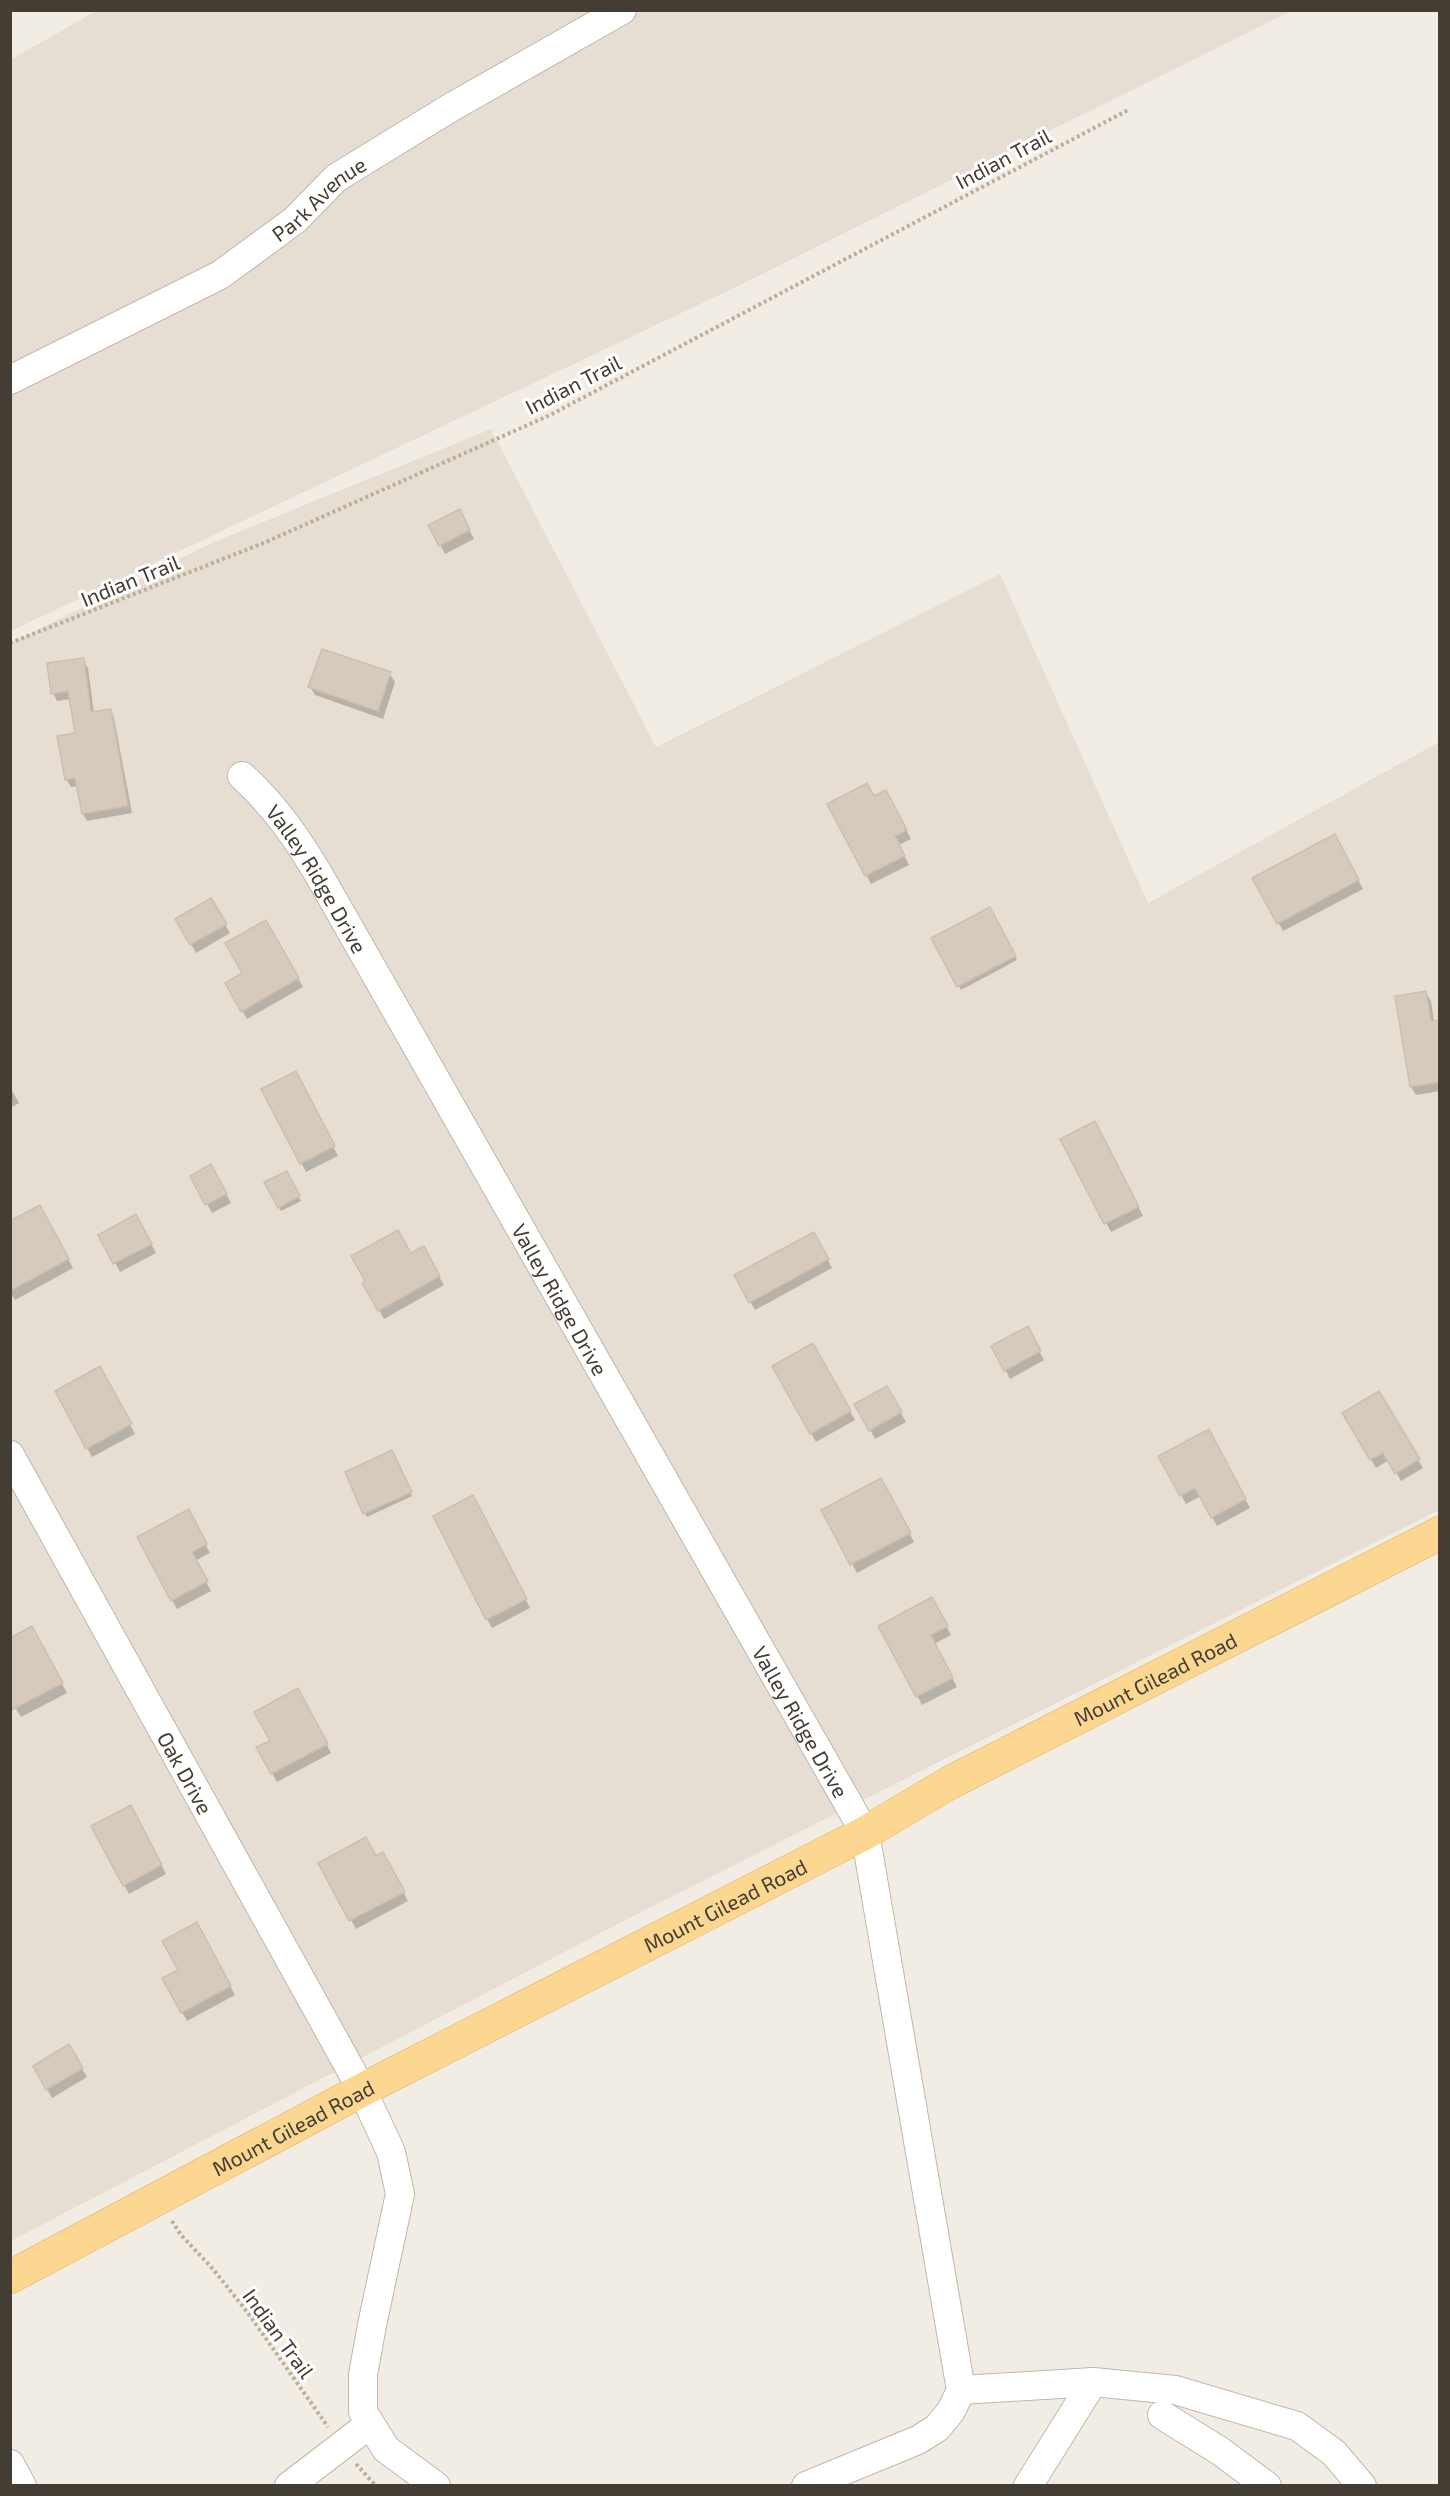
<svg xmlns="http://www.w3.org/2000/svg" width="1450" height="2496" font-family="'Exo 2',sans-serif">
  <style>
    .residential { fill: #e6ded2 }
    .shadow { fill: #0003 }
    .building { fill: #d6cabd; stroke: #cebfad; stroke-width: 1.5 }
    .lines { fill: none; stroke-linecap: round; stroke-linejoin: round }
    .minor-casing { stroke: #c0b7aa; stroke-width: 30 }
    .major-casing { stroke: #e1b263; stroke-width: 34 }
    .path { stroke: #beae98; stroke-width: 4; stroke-dasharray: 3 3; stroke-linecap: butt }
    .minor { stroke: #fff; stroke-width: 28 }
    .major { stroke: #fcd792; stroke-width: 33 }
    .labels { text-anchor: middle; dominant-baseline: central; stroke-width: 6; stroke-linejoin: round; paint-order: stroke }
    .street-label { font-size: 21px; fill: #443d34; stroke: #fff }
  </style>
  <rect width="100%" height="100%" fill="#f2ede4"/>
  <!-- residential -->
  <g class="residential">
    <path d="M98,10L1291,11L734,288L11,631L10,60Z"/>
    <path d="M491,429L656,747L1000,574L1148,903L1439,742V1510L639,1913L11,2241V643L209,544Z"/>
  </g>
  <!-- shadow -->
  <g class="shadow">
    <path d="M464,520L474,539L445,554L430,526Z"/>
    <path d="M83,660L88,668L94,713L110,710L114,718L132,813L87,821L83,814L78,786L71,787L66,779L77,734L71,699L57,701L53,693Z"/>
    <path d="M390,674L395,682L383,719L315,695L310,687Z"/>
    <path d="M873,798L891,800L911,839L899,845L909,865L871,884L829,804Z"/>
    <path d="M1334,836L1363,889L1283,931L1254,878Z"/>
    <path d="M211,900L230,933L196,953L177,919Z"/>
    <path d="M989,909L1017,960L961,990L933,939Z"/>
    <path d="M266,922L303,987L247,1019L227,984L244,974Z"/>
    <path d="M1426,993L1431,1001L1434,1022L1440,1021V1091L1416,1095L1411,1087Z"/>
    <path d="M300,1082L338,1156L306,1172L301,1163Z"/>
    <path d="M10,1087L19,1103L10,1108Z"/>
    <path d="M1099,1131L1143,1216L1111,1232L1062,1140Z"/>
    <path d="M211,1166L231,1203L212,1213L192,1176Z"/>
    <path d="M286,1173L301,1201L281,1211L266,1183Z"/>
    <path d="M40,1207L73,1268L15,1300L10,1293V1222Z"/>
    <path d="M136,1216L156,1253L120,1272L100,1235Z"/>
    <path d="M814,1234L832,1268L755,1310L736,1276Z"/>
    <path d="M423,1248L444,1285L384,1319L364,1283Z"/>
    <path d="M1027,1328L1044,1360L1010,1379L993,1346Z"/>
    <path d="M813,1345L855,1420L816,1442L774,1366Z"/>
    <path d="M100,1368L135,1434L92,1457L57,1392Z"/>
    <path d="M887,1388L906,1422L875,1439L856,1404Z"/>
    <path d="M1378,1393L1423,1468L1401,1481L1389,1460L1376,1468L1344,1414Z"/>
    <path d="M1213,1440L1250,1508L1217,1526L1201,1496L1186,1504L1160,1456Z"/>
    <path d="M394,1456L412,1496L367,1517L365,1513Z"/>
    <path d="M881,1480L914,1542L857,1573L823,1510Z"/>
    <path d="M478,1505L530,1608L492,1628L487,1619Z"/>
    <path d="M188,1511L210,1553L195,1561L211,1591L177,1609L172,1600Z"/>
    <path d="M932,1599L951,1635L934,1644L957,1687L922,1705L880,1627Z"/>
    <path d="M37,1636L67,1693L21,1717L10,1699Z"/>
    <path d="M303,1699L331,1753L277,1782L258,1748L272,1741Z"/>
    <path d="M135,1815L166,1874L129,1894L93,1827Z"/>
    <path d="M383,1854L408,1901L356,1929L320,1863L375,1857Z"/>
    <path d="M196,1924L235,1995L187,2021L164,1979L180,1970Z"/>
    <path d="M69,2047L87,2077L52,2098L35,2067Z"/>
  </g>
  <!-- building -->
  <g class="building">
    <path d="M460,509L470,530L439,546L428,525Z"/>
    <path d="M322,649L391,672L378,711L308,687Z"/>
    <path d="M84,658L91,712L111,709L128,806L82,814L75,778L65,780L57,736L75,733L68,691L51,694L47,663Z"/>
    <path d="M867,783L874,796L886,790L907,830L895,836L905,856L865,876L827,804Z"/>
    <path d="M1335,834L1359,880L1277,924L1252,878Z"/>
    <path d="M211,898L227,924L190,945L175,919Z"/>
    <path d="M990,907L1016,956L957,987L931,938Z"/>
    <path d="M266,920L299,978L241,1012L225,983L242,973L225,943Z"/>
    <path d="M1426,991L1431,1021L1440,1020V1082L1410,1087L1395,996Z"/>
    <path d="M296,1071L335,1146L300,1164L261,1089Z"/>
    <path d="M1095,1121L1139,1207L1104,1224L1060,1139Z"/>
    <path d="M211,1164L227,1194L205,1205L190,1176Z"/>
    <path d="M287,1171L300,1196L278,1208L264,1182Z"/>
    <path d="M40,1205L69,1259L10,1291V1221Z"/>
    <path d="M136,1214L152,1244L113,1264L98,1235Z"/>
    <path d="M398,1230L411,1253L424,1246L440,1276L378,1311L362,1283L365,1281L351,1256Z"/>
    <path d="M814,1232L829,1259L749,1303L734,1275Z"/>
    <path d="M1028,1326L1041,1351L1004,1371L991,1346Z"/>
    <path d="M813,1343L851,1411L810,1434L772,1366Z"/>
    <path d="M100,1366L132,1424L86,1449L55,1391Z"/>
    <path d="M887,1386L902,1412L869,1431L854,1404Z"/>
    <path d="M1379,1391L1420,1459L1395,1474L1383,1453L1370,1460L1342,1413Z"/>
    <path d="M1209,1429L1246,1499L1211,1518L1195,1488L1180,1496L1158,1456Z"/>
    <path d="M392,1450L412,1492L363,1514L345,1472Z"/>
    <path d="M881,1478L911,1533L850,1565L821,1510Z"/>
    <path d="M473,1495L527,1599L486,1620L433,1516Z"/>
    <path d="M189,1509L207,1544L192,1552L208,1581L171,1601L137,1537Z"/>
    <path d="M932,1597L948,1626L931,1635L953,1678L916,1697L878,1626Z"/>
    <path d="M32,1626L63,1683L10,1711V1638Z"/>
    <path d="M298,1688L328,1744L271,1774L256,1747L270,1741L254,1712Z"/>
    <path d="M131,1805L162,1865L123,1886L91,1826Z"/>
    <path d="M366,1837L376,1856L383,1852L405,1892L349,1921L318,1863Z"/>
    <path d="M197,1922L231,1986L181,2013L162,1978L178,1970L162,1941Z"/>
    <path d="M69,2044L83,2068L46,2090L33,2066Z"/>
  </g>
  <g class="lines">
    <defs>
      <g id="minor">
        <path id="s1" d="M10,380L220,275L295,220L336,178L450,108L622,10"/>
        <path id="s2" d="M242,776C276,807 300,842 323,882L865,1833L961,2390L1093,2382L1175,2390L1297,2426L1334,2453L1362,2486"/>
        <path id="s3" d="M10,1455L362,2090L391,2152L400,2194L372,2325L363,2375V2412L386,2449L436,2486"/>
        <path d="M1162,2415L1220,2451L1267,2486"/>
        <path d="M10,2464L22,2486"/>
        <path d="M289,2486L370,2424"/>
        <path d="M806,2486L918,2440L937,2428L951,2411L961,2390"/>
        <path d="M1028,2486L1093,2382"/>
      </g>
      <g id="major">
        <path id="s4" d="M10,2277L362,2090L865,1833L951,1782L1440,1533"/>
      </g>
    </defs>
    <!-- minor casing -->
    <use href="#minor" class="minor-casing"/>
    <!-- major casing -->
    <use href="#major" class="major-casing"/>
    <!-- path -->
    <g class="path">
      <path d="M10,643L266,542L550,415L1130,109"/>
      <path d="M172,2221L181,2235L213,2269L248,2313L328,2427"/>
      <path d="M356,2464L376,2486"/>
    </g>
    <!-- minor -->
    <use href="#minor" class="minor"/>
    <!-- major -->
    <use href="#major" class="major"/>
  </g>
  <g class="labels">
    <!-- street labels -->
    <g class="street-label">
      <text transform="translate(1003 158) rotate(-28)">Indian Trail</text>
      <text stroke="none"><textPath href="#s1" startOffset="360">Park Avenue</textPath></text>
      <text transform="translate(573 384) rotate(-27)">Indian Trail</text>
      <text transform="translate(130 580) rotate(-22)">Indian Trail</text>
      <text stroke="none"><textPath href="#s2" startOffset="128">Valley Ridge Drive</textPath></text>
      <text stroke="none"><textPath href="#s2" startOffset="614">Valley Ridge Drive</textPath></text>
      <text stroke="none"><textPath href="#s4" startOffset="1292">Mount Gilead Road</textPath></text>
      <text stroke="none"><textPath href="#s2" startOffset="1100">Valley Ridge Drive</textPath></text>
      <text stroke="none"><textPath href="#s3" startOffset="363">Oak Drive</textPath></text>
      <text stroke="none"><textPath href="#s4" startOffset="806">Mount Gilead Road</textPath></text>
      <text stroke="none"><textPath href="#s4" startOffset="320">Mount Gilead Road</textPath></text>
      <text transform="translate(279 2333) rotate(54)">Indian Trail</text>
    </g>
  </g>
  <!-- border -->
  <rect width="1450" height="2496" fill="none" stroke="#443d34" stroke-width="24"/>
</svg>
